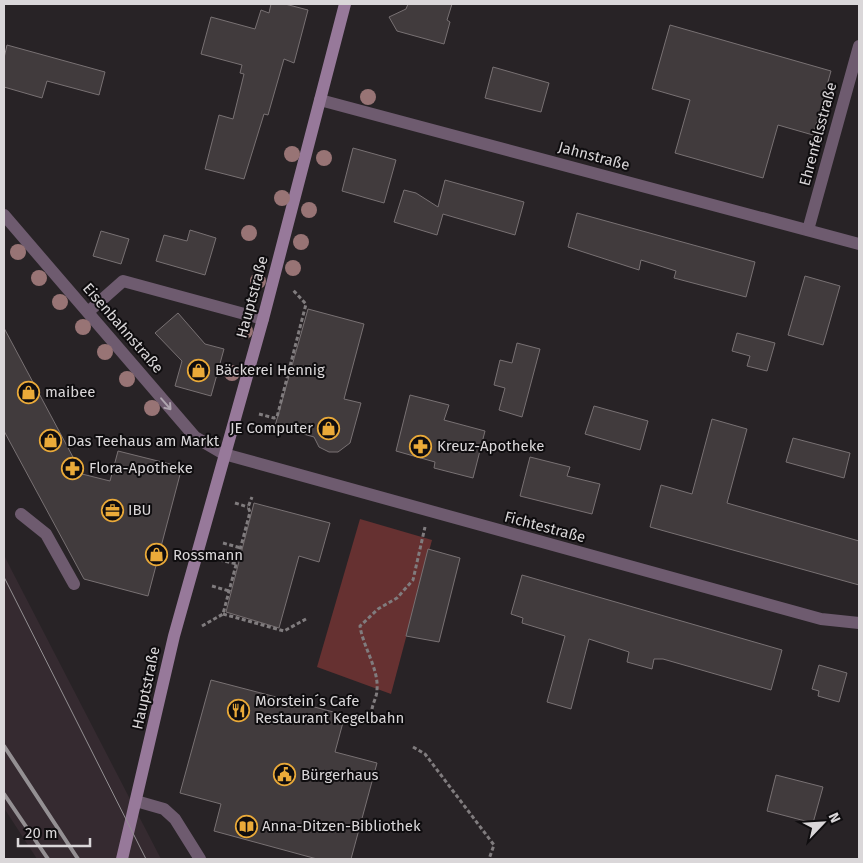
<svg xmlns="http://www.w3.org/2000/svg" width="863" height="863" font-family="'Fira Sans',sans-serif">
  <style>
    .built { fill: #352a30 }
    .green { fill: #663131 }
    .building { fill: #413b3d; stroke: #787173 }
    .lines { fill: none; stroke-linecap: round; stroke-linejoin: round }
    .path { stroke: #807c7e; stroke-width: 3; stroke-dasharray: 4 2.5; stroke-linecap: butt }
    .lane { stroke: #6e5b6f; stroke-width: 12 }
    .street { stroke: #6e5b6f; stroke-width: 12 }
    .secondary { stroke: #97799a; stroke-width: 12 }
    .tram { stroke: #949093; stroke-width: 1 }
    .rail { stroke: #949093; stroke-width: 4 }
    .tree { fill: #987475 }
    .oneway { stroke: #afa5af }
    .labels { text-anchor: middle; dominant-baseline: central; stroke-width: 4; stroke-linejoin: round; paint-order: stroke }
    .street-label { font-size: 15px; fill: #dad7d9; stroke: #0f0d0f }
    .poi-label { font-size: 15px; fill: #dad7d9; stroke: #0f0d0f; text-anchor: start }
  </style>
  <rect width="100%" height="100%" fill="#282326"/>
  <!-- built -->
  <path class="built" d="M4,555L12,571L161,859H37L4,808Z"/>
  <!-- green -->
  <path class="green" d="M360,519L432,540L391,694L317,667Z"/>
  <!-- building -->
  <g class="building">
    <path d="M271,4H285L308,10L294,63L284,59L268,115L264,114L244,179L205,169L219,115L233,119L244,74L240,73L242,65L201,54L211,17L255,29L261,10L269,13Z"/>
    <path d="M408,4H452L447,20L450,22L444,44L397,31L389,17L406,9Z"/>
    <path d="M670,25L831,71L813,135L778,125L763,178L675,153L690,100L652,89Z"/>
    <path d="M7,45L105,72L99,95L47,81L42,98L4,87V58Z"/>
    <path d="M493,67L549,83L541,112L485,98Z"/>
    <path d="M353,148L396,160L384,203L342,191Z"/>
    <path d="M445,180L524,202L515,235L443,214L437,235L394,222L404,190L416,193L438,207Z"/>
    <path d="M577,213L755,262L746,297L674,278L676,271L641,260L639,270L568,247Z"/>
    <path d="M190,230L216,238L205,275L156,261L164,235L187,241Z"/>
    <path d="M101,231L129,239L121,264L93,256Z"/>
    <path d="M805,276L840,286L823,345L788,335Z"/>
    <path d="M308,309L364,324L344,399L361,403L350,443L338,452H329L319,447L314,437L275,426Z"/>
    <path d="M178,313L205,344L224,349L211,396L175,386L182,361L155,333Z"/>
    <path d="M4,328L82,474L110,481L118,451L182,467L148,596L84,579L4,431Z"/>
    <path d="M737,333L775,343L767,371L747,366L750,356L732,351Z"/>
    <path d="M517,343L540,349L522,417L499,410L505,388L494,385L500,360L512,363Z"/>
    <path d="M410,395L449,405L444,420L485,431L473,478L434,468L435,462L396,451Z"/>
    <path d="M594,406L648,421L640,450L585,434Z"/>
    <path d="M712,419L747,429L727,503L859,541V585L650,527L661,485L692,494Z"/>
    <path d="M793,438L850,453L844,478L786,462Z"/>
    <path d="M530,457L570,467L567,476L600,484L592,514L520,496Z"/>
    <path d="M254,503L330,523L319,562L299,556L279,628L226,612Z"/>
    <path d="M428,549L460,558L439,642L406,636Z"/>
    <path d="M522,575L782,650L771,690L663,659H654L652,669L627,662L629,652L589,639L571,709L547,702L565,636L522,623L523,618L511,614Z"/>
    <path d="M819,665L847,673L839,702L818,696L819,691L812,689Z"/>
    <path d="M211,680L345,715L335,752L377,763L351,859H317L214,831L221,804L180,793Z"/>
    <path d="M776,775L823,787L813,823L767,811Z"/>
  </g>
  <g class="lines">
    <!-- path -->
    <g class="path">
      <path d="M259,414L274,418L277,417L306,304L293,290"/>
      <path d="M235,503L248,507"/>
      <path d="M223,543L241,548"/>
      <path d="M219,560L237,564"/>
      <path d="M212,586L229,591"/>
      <path d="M223,614L284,631L306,619"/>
      <path d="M202,626L223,614L250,512L248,507L252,497"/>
      <path d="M372,709C373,703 377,696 377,690C379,669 363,647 360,626L378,609L397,598L413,580L425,527"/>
      <path d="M413,747L425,754L494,845L489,859"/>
    </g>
    <!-- lane -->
    <g class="lane">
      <path d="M88,312L123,281L263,319"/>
      <path d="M21,514L46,534L74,584"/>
    </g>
    <!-- street -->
    <g class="street">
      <path d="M320,100L859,244"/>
      <path d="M4,215L195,437L224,454L821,619L859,623"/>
      <path d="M808,230L859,46"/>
      <path d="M136,801L164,809L175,819L200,859"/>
    </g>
    <!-- secondary -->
    <path class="secondary" d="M122,859L174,636L263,319L345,4"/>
    <!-- tram -->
    <path class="tram" d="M4,577L146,859"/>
    <!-- rail -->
    <g class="rail">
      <path d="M4,746L78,859"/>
      <path d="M4,794L48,859"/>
    </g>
  </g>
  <!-- trees -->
  <g class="tree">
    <circle cx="368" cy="97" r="8"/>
    <circle cx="292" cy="154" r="8"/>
    <circle cx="324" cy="158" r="8"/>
    <circle cx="282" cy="198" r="8"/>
    <circle cx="309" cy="210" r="8"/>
    <circle cx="249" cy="233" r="8"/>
    <circle cx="301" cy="242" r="8"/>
    <circle cx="18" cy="252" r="8"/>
    <circle cx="293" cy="268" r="8"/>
    <circle cx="39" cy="278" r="8"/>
    <circle cx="258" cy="281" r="8"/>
    <circle cx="60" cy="302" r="8"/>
    <circle cx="83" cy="327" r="8"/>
    <circle cx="245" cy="331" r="8"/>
    <circle cx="105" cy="352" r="8"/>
    <circle cx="232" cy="373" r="8"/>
    <circle cx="127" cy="379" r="8"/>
    <circle cx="152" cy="408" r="8"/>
  </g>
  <!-- one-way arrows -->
  <defs><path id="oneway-shaft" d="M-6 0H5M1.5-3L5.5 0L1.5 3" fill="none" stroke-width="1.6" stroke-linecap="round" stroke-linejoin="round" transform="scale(1.25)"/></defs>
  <use class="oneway" href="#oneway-shaft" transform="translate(166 404) rotate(49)"/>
  <!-- icons -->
  <defs>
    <symbol id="shop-ring" viewBox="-11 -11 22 22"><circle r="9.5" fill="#0f0d0f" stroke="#eaaa39" stroke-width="1.5"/><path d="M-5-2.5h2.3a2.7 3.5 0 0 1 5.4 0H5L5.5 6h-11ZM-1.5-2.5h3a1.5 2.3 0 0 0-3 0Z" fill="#eaaa39"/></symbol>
    <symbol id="pharmacy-ring" viewBox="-11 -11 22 22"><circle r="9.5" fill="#0f0d0f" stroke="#eaaa39" stroke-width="1.5"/><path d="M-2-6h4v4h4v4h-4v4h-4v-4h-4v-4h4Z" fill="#eaaa39"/></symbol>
    <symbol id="office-ring" viewBox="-11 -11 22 22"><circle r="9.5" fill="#0f0d0f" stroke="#eaaa39" stroke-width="1.5"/><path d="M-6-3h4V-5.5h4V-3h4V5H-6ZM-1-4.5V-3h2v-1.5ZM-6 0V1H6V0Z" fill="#eaaa39"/></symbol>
    <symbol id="restaurant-ring" viewBox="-11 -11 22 22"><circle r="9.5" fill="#0f0d0f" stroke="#eaaa39" stroke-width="1.5"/><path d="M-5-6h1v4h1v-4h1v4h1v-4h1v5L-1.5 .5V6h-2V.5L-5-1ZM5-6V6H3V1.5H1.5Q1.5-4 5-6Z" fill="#eaaa39"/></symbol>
    <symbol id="civic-ring" viewBox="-11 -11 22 22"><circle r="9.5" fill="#0f0d0f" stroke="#eaaa39" stroke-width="1.5"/><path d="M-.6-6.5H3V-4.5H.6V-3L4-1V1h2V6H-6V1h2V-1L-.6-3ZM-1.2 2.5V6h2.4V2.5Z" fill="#eaaa39"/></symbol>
    <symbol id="library-ring" viewBox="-11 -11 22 22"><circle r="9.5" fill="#0f0d0f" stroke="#eaaa39" stroke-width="1.5"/><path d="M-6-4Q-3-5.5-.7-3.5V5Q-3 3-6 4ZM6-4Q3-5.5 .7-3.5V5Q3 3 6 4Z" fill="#eaaa39"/></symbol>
  </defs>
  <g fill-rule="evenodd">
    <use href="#shop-ring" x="186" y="358" width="25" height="25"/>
    <use href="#shop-ring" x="16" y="380" width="25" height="25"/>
    <use href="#shop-ring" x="316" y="416" width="25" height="25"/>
    <use href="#shop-ring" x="38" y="428" width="25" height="25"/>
    <use href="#pharmacy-ring" x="408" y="434" width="25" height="25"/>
    <use href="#pharmacy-ring" x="60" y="456" width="25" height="25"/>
    <use href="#office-ring" x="100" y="498" width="25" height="25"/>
    <use href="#shop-ring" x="144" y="542" width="25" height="25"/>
    <use href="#restaurant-ring" x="226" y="698" width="25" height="25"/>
    <use href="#civic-ring" x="272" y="762" width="25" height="25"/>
    <use href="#library-ring" x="234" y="814" width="25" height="25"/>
  </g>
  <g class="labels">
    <!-- street labels -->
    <g class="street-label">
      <text transform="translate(818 134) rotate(-75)">Ehrenfelsstraße</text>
      <text transform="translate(594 156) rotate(15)">Jahnstraße</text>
      <text transform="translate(252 297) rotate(-75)">Hauptstraße</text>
      <text transform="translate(123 328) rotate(49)">Eisenbahnstraße</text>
      <text transform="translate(545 527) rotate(15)">Fichtestraße</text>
      <text transform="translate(146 688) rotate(-78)">Hauptstraße</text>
    </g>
    <!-- poi labels -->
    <g class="poi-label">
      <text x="215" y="370">Bäckerei Hennig</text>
      <text x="45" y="392">maibee</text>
      <text x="313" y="428" text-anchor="end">JE Computer</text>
      <text x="67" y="441">Das Teehaus am Markt</text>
      <text x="437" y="446">Kreuz-Apotheke</text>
      <text x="89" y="468">Flora-Apotheke</text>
      <text x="128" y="510">IBU</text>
      <text x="173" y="555">Rossmann</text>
      <text x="255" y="701">Morstein´s Cafe<tspan x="255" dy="17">Restaurant Kegelbahn</tspan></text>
      <text x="301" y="775">Bürgerhaus</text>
      <text x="262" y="826">Anna-Ditzen-Bibliothek</text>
    </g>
  </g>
  <!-- border -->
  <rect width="863" height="863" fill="none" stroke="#dad7d9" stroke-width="10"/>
  <!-- north arrow -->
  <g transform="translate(823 823) rotate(65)" stroke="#0f0d0f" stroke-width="4" paint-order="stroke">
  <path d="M0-4L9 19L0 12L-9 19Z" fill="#dad7d9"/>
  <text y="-8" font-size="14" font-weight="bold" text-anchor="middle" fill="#dad7d9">N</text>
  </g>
  <!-- scale -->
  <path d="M18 838v8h72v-8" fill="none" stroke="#dad7d9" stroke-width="2.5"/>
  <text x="25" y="838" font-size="15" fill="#dad7d9" stroke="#0f0d0f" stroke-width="4" paint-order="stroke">20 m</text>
</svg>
